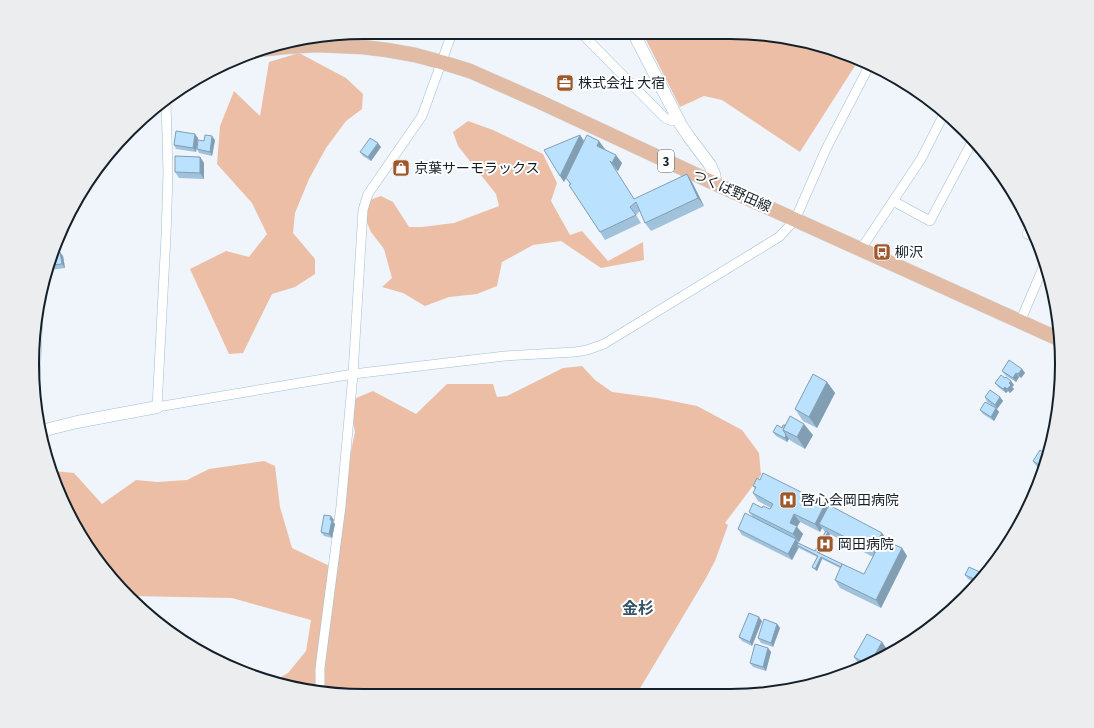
<svg xmlns="http://www.w3.org/2000/svg" width="1094" height="728" font-family="'Fira Sans Condensed','Noto Sans JP',sans-serif">
  <style>
    .green { fill: #ebbea5 }
    .lines { fill: none; stroke-linecap: round; stroke-linejoin: round }
    .street-casing { stroke: #9fbfd6; stroke-width: 10 }
    .secondary-casing { stroke: #9fbfd6; stroke-width: 13 }
    .primary-casing { stroke: #d0d2d4; stroke-width: 15 }
    .street { stroke: #fff; stroke-width: 9 }
    .secondary { stroke: #fff; stroke-width: 12 }
    .primary { stroke: #e2bba4; stroke-width: 14 }
    .wall { fill: #a0c2db; fill-rule: evenodd }
    .shaded-wall { fill: #829eb2 }
    .building { fill: #bae2ff; stroke: #829eb2 }
    .labels { text-anchor: middle; dominant-baseline: central; stroke-width: 4; stroke-linejoin: round; paint-order: stroke }
    .shield { fill: #fff; stroke: #5a6369; stroke-width: 1 }
    .shield-label { font-size: 13px; font-weight: bold; fill: #142029 }
    .poi-label { font-size: 14px; fill: #142029; stroke: #fff; text-anchor: start }
    .street-label { font-size: 14px; fill: #142029; stroke: #fff }
    .quarter-label { font-size: 16px; font-weight: bold; fill: #365366; stroke: #fff }
    .rim { fill: none; stroke: #142029; stroke-width: 2 }
  </style>
  <rect width="100%" height="100%" fill="#eff5fa"/>
  <!-- green -->
  <g class="green">
    <path d="M643,34L774,35L858,61L800,152L722,100L704,96L680,107Z"/>
    <path d="M299,53L346,78L363,94L362,109L346,121L326,148L309,179L295,213L293,233L315,259V274L295,287L272,294L243,353L229,354L190,269L226,251L249,257L267,234L252,203L217,164L220,126L234,91L260,116L269,62Z"/>
    <path d="M468,121L493,130L543,154L557,183L551,201L570,235L582,231L608,261L643,242L644,260L601,268L561,241L533,245L502,262L497,286L477,294L449,297L425,306L403,293L382,287L392,278L384,249L371,232L359,204L381,196L393,202L409,227H422L454,223L499,206L496,194L458,146L453,132Z"/>
    <path d="M582,366L595,380L612,392L657,398L697,406L742,430L759,453L761,475L725,523L728,525L715,561L706,578L636,695L320,693L276,680L288,673L306,651L311,620L232,598L131,596L76,530L54,471L74,473L102,504L136,480L157,482L187,480L209,469L264,461L275,466L280,507L292,548L338,570V530L349,461L355,432L349,401L373,391L416,414L447,384H493L497,397L507,396L563,368Z"/>
  </g>
  <g class="lines">
    <defs>
      <g id="street">
        <path d="M582,34L665,118L672,121L678,120"/>
        <path d="M166,101L168,173L166,236L157,407L353,374L505,356L575,352L587,350L604,344L779,237L795,220L826,149L865,74L869,64"/>
        <path d="M893,201L930,221L973,140"/>
        <path d="M1031,224L1027,234L1036,238"/>
        <path d="M861,249L921,159L945,112"/>
        <path d="M1020,322L1045,263"/>
        <path d="M35,382L38,319"/>
        <path d="M320,693V668L341,506L353,374L363,210L368,194L422,116L452,33"/>
      </g>
      <g id="secondary">
        <path d="M634,34L681,125L689,137L710,165L714,174L716,184"/>
        <path d="M40,433L49,429L77,422L157,407"/>
      </g>
      <path id="primary" d="M256,50L286,47L316,45L362,47L387,50L415,55L441,62L470,71L538,101L716,184L1061,340"/>
    </defs>
    <!-- street casing -->
    <use href="#street" class="street-casing"/>
    <!-- secondary casing -->
    <use href="#secondary" class="secondary-casing"/>
    <!-- primary casing -->
    <use href="#primary" class="primary-casing"/>
    <!-- street -->
    <use href="#street" class="street"/>
    <!-- secondary -->
    <use href="#secondary" class="secondary"/>
    <!-- primary -->
    <use href="#primary" class="primary"/>
  </g>
  <!-- wall -->
  <g class="wall">
    <path d="M580,135L584,141L605,149L622,163L618,171L615,169L634,199L692,182L704,206L651,231L645,223L640,211L636,215L641,223L605,240L566,178L564,182L560,176Z"/>
    <path d="M198,138L196,152L176,149L174,145Z"/>
    <path d="M215,140L212,156L199,153L197,149L204,141Z"/>
    <path d="M381,147L371,161L363,156L360,152Z"/>
    <path d="M200,157L204,163V179L179,178L175,172Z"/>
    <path d="M54,253L63,256L65,268L50,270Z"/>
    <path d="M1022,369L1025,373L1021,378L1019,377L1016,382L1005,375L1002,371Z"/>
    <path d="M1005,378L1011,381L1014,385L1012,387L1014,389L1010,393L1008,391L1006,393L998,387L995,383Z"/>
    <path d="M827,382L835,393L817,428L803,421L795,409Z"/>
    <path d="M985,397H1000L1003,401L997,409L987,402Z"/>
    <path d="M996,408L999,412L994,421L983,414L980,410Z"/>
    <path d="M782,428L813,435L805,449L791,441L789,439L787,442L776,436L773,432Z"/>
    <path d="M1048,456L1044,471L1043,474L1041,473L1033,461Z"/>
    <path d="M753,486L828,508L888,541H887L902,548L907,556L881,608L840,588L835,580L840,568L822,559L817,571L814,569L812,567L817,557L799,548L792,560L742,535L738,529L753,517L749,512L762,508L770,509L771,508L758,501L753,493L755,489ZM800,522L820,532L822,528L825,532L815,551L798,543L797,541L799,542L803,534L797,527ZM830,534L873,557L864,574L819,553Z"/>
    <path d="M334,520L333,522L335,524L332,538L324,536L321,532Z"/>
    <path d="M982,573L984,576L979,584L968,579L965,575Z"/>
    <path d="M762,621L752,646L742,641L739,637Z"/>
    <path d="M777,624L780,628L773,647L761,643L758,638Z"/>
    <path d="M882,642L886,648L879,660L864,667L858,663L854,657Z"/>
    <path d="M768,648L771,652L766,671L753,667L750,663Z"/>
  </g>
  <!-- shaded-wall -->
  <g class="shaded-wall">
    <path d="M195,134L198,138L196,152L193,148Z"/>
    <path d="M580,135L584,141L564,182L560,176Z"/>
    <path d="M212,136L215,140L212,156L210,152Z"/>
    <path d="M599,141L605,149L602,154L597,146Z"/>
    <path d="M378,143L381,147L371,161L368,157Z"/>
    <path d="M616,155L622,163L618,171L612,163Z"/>
    <path d="M200,157L204,163V179L200,173Z"/>
    <path d="M687,174L692,182L704,206L698,198Z"/>
    <path d="M60,252L63,256L65,268L62,264Z"/>
    <path d="M1022,369L1025,373L1021,378L1018,374Z"/>
    <path d="M1016,373L1019,377L1016,382L1013,378Z"/>
    <path d="M1011,381L1014,385L1012,387L1014,389L1010,393L1007,389L1009,383Z"/>
    <path d="M827,382L835,393L817,428L809,417Z"/>
    <path d="M1005,387L1008,391L1006,393L1003,389Z"/>
    <path d="M1000,397L1003,401L997,409L995,405Z"/>
    <path d="M996,408L999,412L994,421L991,417Z"/>
    <path d="M804,424L813,435L805,449L797,437Z"/>
    <path d="M786,435L789,439L787,442L785,438Z"/>
    <path d="M825,504L830,512L819,524L822,528L820,532L815,524Z"/>
    <path d="M794,514L800,522L797,527L803,534L799,542L793,534L790,523Z"/>
    <path d="M331,516L334,520L333,522L335,524L332,538L329,534Z"/>
    <path d="M828,532L830,534L819,554L817,552Z"/>
    <path d="M882,533L888,541L884,548L878,540Z"/>
    <path d="M796,539L800,545H797L798,548L792,560L788,554Z"/>
    <path d="M876,546L881,554L878,559L873,551Z"/>
    <path d="M902,548L907,556L881,608L876,600Z"/>
    <path d="M821,557L822,559L817,571L815,569Z"/>
    <path d="M982,573L984,576L980,582L979,581Z"/>
    <path d="M759,617L762,621L752,646L750,642Z"/>
    <path d="M777,624L780,628L773,647L771,643Z"/>
    <path d="M882,642L886,648L879,660L869,665Z"/>
    <path d="M768,648L771,652L766,671L763,667Z"/>
  </g>
  <!-- building -->
  <g class="building">
    <path d="M176,131L195,134L193,148L174,145Z"/>
    <path d="M205,135L212,136L210,152L197,149L198,140L204,141Z"/>
    <path d="M580,135L560,176L544,150Z"/>
    <path d="M587,135L599,141L597,146L616,155L612,163L610,161L634,199L687,174L698,198L645,223L636,202L630,207L636,215L600,232L569,185L571,184L566,178Z"/>
    <path d="M370,138L378,143L368,157L360,152Z"/>
    <path d="M175,156L200,157V173L175,172Z"/>
    <path d="M60,252L62,264L51,265L54,253Z"/>
    <path d="M1009,360L1022,369L1018,374L1016,373L1013,378L1002,371Z"/>
    <path d="M813,374L827,382L809,417L795,409Z"/>
    <path d="M1001,375L1005,378L1006,377L1011,381L1009,383L1011,385L1007,389L1005,387L1003,389L995,383Z"/>
    <path d="M990,390L1000,397L995,405L985,397Z"/>
    <path d="M985,402L996,408L991,417L980,410Z"/>
    <path d="M790,416L804,424L797,437L783,430Z"/>
    <path d="M777,425L782,428L783,425H785L783,430L786,435L785,438L773,432Z"/>
    <path d="M1040,450L1048,456L1045,469L1033,461Z"/>
    <path d="M763,473L825,504L815,524L794,514L790,523L797,526L793,534L749,512L753,503L762,508L763,506L770,509L773,504L753,493L756,487L753,486L757,478L760,480Z"/>
    <path d="M829,505L882,533L878,540L880,541L882,539L902,548L876,600L835,580L842,564L864,574L878,547L876,546L873,551L819,524Z"/>
    <path d="M745,513L796,539L788,554L738,529Z"/>
    <path d="M324,515L331,516L330,520H332L329,534L321,532Z"/>
    <path d="M826,531L828,532L817,552L842,564L841,567L821,557L815,569L812,567L818,556L797,545L798,543L815,551Z"/>
    <path d="M1010,532L1014,535L1003,551L999,548Z"/>
    <path d="M969,567L982,573L979,581L965,575Z"/>
    <path d="M749,613L759,617L750,642L739,637Z"/>
    <path d="M764,619L777,624L771,643L758,638Z"/>
    <path d="M867,634L882,642L869,665H868L854,657Z"/>
    <path d="M755,644L768,648L763,667L750,663Z"/>
  </g>
  <!-- icons -->
  <defs>
    <symbol id="office-square" viewBox="-11 -11 22 22"><rect x="-9" y="-9" width="18" height="18" rx="4" fill="#9d582c" stroke="#fff"/><path d="M-6-3h4V-5.5h4V-3h4V5H-6ZM-1-4.5V-3h2v-1.5ZM-6 0V1H6V0Z" fill="#fff"/></symbol>
    <symbol id="shop-square" viewBox="-11 -11 22 22"><rect x="-9" y="-9" width="18" height="18" rx="4" fill="#9d582c" stroke="#fff"/><path d="M-5-2.5h2.3a2.7 3.5 0 0 1 5.4 0H5L5.5 6h-11ZM-1.5-2.5h3a1.5 2.3 0 0 0-3 0Z" fill="#fff"/></symbol>
    <symbol id="bus-square" viewBox="-11 -11 22 22"><rect x="-9" y="-9" width="18" height="18" rx="4" fill="#9d582c" stroke="#fff"/><path d="M-5-6H5V4H4V6H2V4H-2V6H-4V4H-5ZM-3.5-4V0h7V-4ZM-3.5 1.2v1.5H-2V1.2ZM2 1.2v1.5H3.5V1.2Z" fill="#fff"/></symbol>
    <symbol id="hospital-square" viewBox="-11 -11 22 22"><rect x="-9" y="-9" width="18" height="18" rx="4" fill="#9d582c" stroke="#fff"/><path d="M-5-5h3v3.5h4V-5h3V5h-3V1.5h-4V5h-3Z" fill="#fff"/></symbol>
  </defs>
  <g fill-rule="evenodd">
    <use href="#office-square" x="555" y="73" width="20" height="20"/>
    <use href="#shop-square" x="391" y="158" width="20" height="20"/>
    <use href="#bus-square" x="872" y="242" width="20" height="20"/>
    <use href="#hospital-square" x="778" y="490" width="20" height="20"/>
    <use href="#hospital-square" x="815" y="534" width="20" height="20"/>
  </g>
  <g class="labels">
    <!-- shield labels -->
    <rect class="shield" x="658" y="150" width="16" height="22" rx="3"/>
    <g class="shield-label">
      <text x="666" y="161">3</text>
    </g>
    <!-- poi labels -->
    <g class="poi-label">
      <text x="578" y="83">株式会社 大宿</text>
      <text x="414" y="168">京葉サーモラックス</text>
      <text x="895" y="252">柳沢</text>
      <text x="801" y="500">啓心会岡田病院</text>
      <text x="838" y="544">岡田病院</text>
    </g>
    <!-- street labels -->
    <g class="street-label">
      <text transform="translate(732 191) rotate(24)">つくば野田線</text>
    </g>
    <!-- quarter labels -->
    <g class="quarter-label">
      <text x="638" y="608">金杉</text>
    </g>
  </g>
  <!-- crop -->
  <path d="M0 0H1094V728H0ZM364 39H730A325 325 0 0 1 1055 364V364A325 325 0 0 1 730 689H364A325 325 0 0 1 39 364V364A325 325 0 0 1 364 39Z" fill="#ecedee" fill-rule="evenodd"/>
  <path class="rim" d="M364 39H730A325 325 0 0 1 1055 364V364A325 325 0 0 1 730 689H364A325 325 0 0 1 39 364V364A325 325 0 0 1 364 39Z"/>
</svg>
